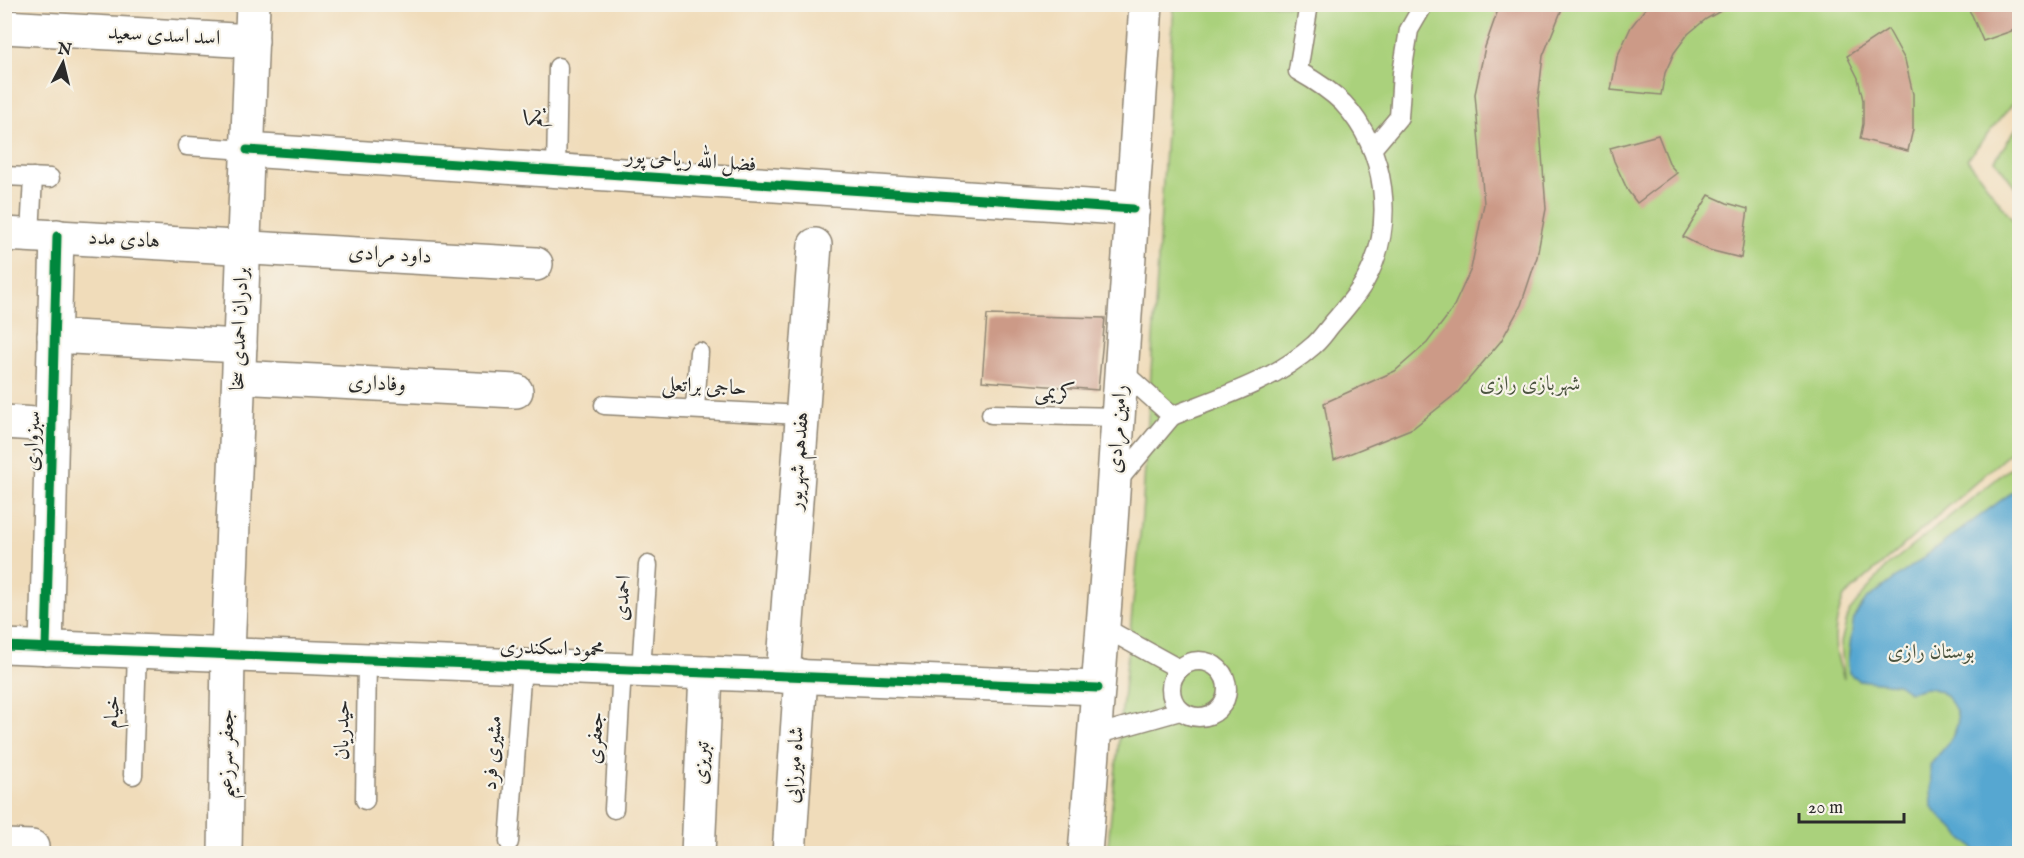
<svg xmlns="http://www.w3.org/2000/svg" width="2024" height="858" font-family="'IM FELL English',Amiri,serif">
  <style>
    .green { fill: #aad17c; stroke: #6a7e54; stroke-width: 1.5 }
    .water { fill: #56a7d1; stroke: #40697e; stroke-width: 1.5 }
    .building { fill: #cc9a87 }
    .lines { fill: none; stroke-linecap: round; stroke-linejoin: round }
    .service-casing { stroke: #8e8472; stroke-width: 21 }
    .minor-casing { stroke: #8e8472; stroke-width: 36 }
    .tertiary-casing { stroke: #8e8472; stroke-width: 36 }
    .service { stroke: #fff; stroke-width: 18 }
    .minor { stroke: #fff; stroke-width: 33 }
    .tertiary { stroke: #fff; stroke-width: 33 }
    .cycleway-casing { stroke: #f7f3e8; stroke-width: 13 }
    .cycleway { stroke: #00873e; stroke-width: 9 }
    .labels { text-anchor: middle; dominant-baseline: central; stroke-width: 4.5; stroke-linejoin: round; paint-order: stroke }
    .street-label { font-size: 21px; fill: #2b2b2b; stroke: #f7f3e8 }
    .park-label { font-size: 21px; fill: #4b543f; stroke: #f7f3e8 }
  </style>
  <rect width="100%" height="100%" fill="#f7f3e8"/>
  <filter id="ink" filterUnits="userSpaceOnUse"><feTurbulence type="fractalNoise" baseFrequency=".0167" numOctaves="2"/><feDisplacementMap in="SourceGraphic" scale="12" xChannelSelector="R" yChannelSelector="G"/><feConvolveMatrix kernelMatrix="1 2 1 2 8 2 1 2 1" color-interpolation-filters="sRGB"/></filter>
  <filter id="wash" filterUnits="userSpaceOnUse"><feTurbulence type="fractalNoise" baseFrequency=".008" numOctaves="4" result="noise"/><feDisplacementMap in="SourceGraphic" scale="24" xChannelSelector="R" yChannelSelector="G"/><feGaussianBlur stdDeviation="1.35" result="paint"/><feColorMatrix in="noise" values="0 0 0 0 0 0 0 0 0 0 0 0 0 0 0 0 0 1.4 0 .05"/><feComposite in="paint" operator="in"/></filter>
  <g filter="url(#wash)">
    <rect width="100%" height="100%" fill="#f0dcba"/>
    <!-- green -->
    <g class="green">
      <path d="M1174,5H2019V96L1967,159L2019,228V445L1844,597C1832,630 1832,646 1844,679L1841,642L1849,612L1886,567L2019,461V853L1107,854L1142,515Z"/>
      <path d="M2019,124V192L1995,160Z"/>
    </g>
    <!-- water -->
    <path class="water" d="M2019,487V853H1978L1932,808L1930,765C1939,753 1953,741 1957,725C1961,710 1944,688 1928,688C1922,688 1915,691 1909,692L1897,684L1858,680L1849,673L1848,660L1854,617L1866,600Z"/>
    <g id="blocks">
      <!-- building -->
      <g class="building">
        <path d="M1500,4H1564L1543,56L1538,100L1546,209L1537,257L1521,305L1501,341L1458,392L1413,428L1334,460L1324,403L1395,371L1427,343L1452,310L1471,269L1484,204L1475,94L1485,47Z"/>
        <path d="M1965,4H2020V28L1983,41L1972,15Z"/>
        <path d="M1648,5H1738L1726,8L1706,19L1688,34L1674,53L1665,73L1661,95L1611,90L1617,57L1631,27Z"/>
        <path d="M1888,29L1905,60L1913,94V129L1908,151L1860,139L1863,124V100L1858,78L1847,56Z"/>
        <path d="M1658,135L1670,165L1677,173L1637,203L1628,191L1614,161L1610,148Z"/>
        <path d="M1709,195L1727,203L1748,209L1741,258L1709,250L1683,237Z"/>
        <path d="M987,315L1105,318L1098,390L982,381Z"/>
      </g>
    </g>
  </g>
  <g filter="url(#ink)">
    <use href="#blocks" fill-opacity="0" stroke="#8e8472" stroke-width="1.5"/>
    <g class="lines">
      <defs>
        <g id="service">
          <path d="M187,146L247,150"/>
          <path d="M1372,149L1399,117L1402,73L1409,30L1424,4"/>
          <path d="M556,170L558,67"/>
          <path d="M4,176L50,178"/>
          <path d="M30,235L33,177"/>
          <path d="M604,405L802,415"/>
          <path d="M695,408L699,352"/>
          <path d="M991,414L1118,417"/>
          <path d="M1172,416C1221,397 1274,381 1314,345C1321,339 1326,331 1332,324C1344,310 1356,297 1365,281C1397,225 1386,149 1343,103C1330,90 1314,80 1298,71L1309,4"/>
          <path d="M1116,483L1172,416L1122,371"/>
          <path d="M1103,627L1179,669"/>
          <circle cx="1199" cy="689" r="28"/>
          <path d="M641,670L648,565"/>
          <path d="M1095,735L1180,711"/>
          <path d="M133,775L137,651"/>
          <path d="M365,800L367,660"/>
          <path d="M614,809L622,669"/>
          <path d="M509,842L522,666"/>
        </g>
        <g id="minor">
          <path d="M4,27L252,41"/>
          <path d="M247,150L1133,209"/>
          <path d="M4,234L536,264"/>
          <path d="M54,336L240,346"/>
          <path d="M239,377L516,391"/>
          <path d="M4,422L52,425"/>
          <path d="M46,648L57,236"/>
          <path d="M783,676L815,245"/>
          <path d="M4,846L32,847"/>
          <path d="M225,854L228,654"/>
          <path d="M698,854L706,673"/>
          <path d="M789,854L801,676"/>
        </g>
        <g id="tertiary">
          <path d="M4,646L1098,688"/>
          <path d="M228,654L253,4"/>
          <path d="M1085,854L1110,537L1146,4"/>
        </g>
      </defs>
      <!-- service casing -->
      <use href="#service" class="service-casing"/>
      <!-- minor casing -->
      <use href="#minor" class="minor-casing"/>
      <!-- tertiary casing -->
      <use href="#tertiary" class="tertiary-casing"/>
      <!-- service -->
      <use href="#service" class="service"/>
      <!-- minor -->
      <use href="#minor" class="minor"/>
      <!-- tertiary -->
      <use href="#tertiary" class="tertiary"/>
      <defs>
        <g id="cycleway">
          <path d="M247,150L1133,209"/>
          <path d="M4,646L1098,688"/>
          <path d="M46,648L57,236"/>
        </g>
      </defs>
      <!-- cycleway casing -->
      <use href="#cycleway" class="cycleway-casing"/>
      <!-- cycleway -->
      <use href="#cycleway" class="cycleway"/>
    </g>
  </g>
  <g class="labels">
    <!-- street labels -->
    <g class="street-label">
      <text transform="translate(164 36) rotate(3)">اسد اسدی سعید</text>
      <text transform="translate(535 118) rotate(-89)">یکم</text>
      <text transform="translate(691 161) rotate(4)">فضل الله ریاحی پور</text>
      <text transform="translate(124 240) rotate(3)">هادی مدد</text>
      <text transform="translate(390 255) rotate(3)">داود مرادی</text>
      <text transform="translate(240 329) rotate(-88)">برادران احمدی سخا</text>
      <text transform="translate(377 384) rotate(3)">وفاداری</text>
      <text transform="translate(704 387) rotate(3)">حاجی براتعلی</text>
      <text transform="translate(1055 393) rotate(2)">کریمی</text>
      <text transform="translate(1118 429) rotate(-86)">رامین مرادی</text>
      <text transform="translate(33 441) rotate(-88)">سبزواری</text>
      <text transform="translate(799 461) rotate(-86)">هفدهم شهریور</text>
      <text transform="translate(623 598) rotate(-86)">احمدی</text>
      <text transform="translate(552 649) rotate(2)">محمود اسکندری</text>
      <text transform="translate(113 712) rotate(-88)">خیام</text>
      <text transform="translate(343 730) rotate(-89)">حیدریان</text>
      <text transform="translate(596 738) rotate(-87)">جعفری</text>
      <text transform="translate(493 753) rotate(-86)">مشیری فرد</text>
      <text transform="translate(227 754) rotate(-89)">جعفر سرزعیم</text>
      <text transform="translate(702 763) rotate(-87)">تبریزی</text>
      <text transform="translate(795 765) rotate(-86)">شاه میرزایی</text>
    </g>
    <!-- park labels -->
    <g class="park-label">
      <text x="1530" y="384">شهربازی رازی</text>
      <text x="1931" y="652">بوستان رازی</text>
    </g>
  </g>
  <!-- margin -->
  <rect width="2024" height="858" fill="none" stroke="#f7f3e8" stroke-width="24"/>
  <!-- north arrow -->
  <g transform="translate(63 63) rotate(7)" stroke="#f7f3e8" stroke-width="4.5" paint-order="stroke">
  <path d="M0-4.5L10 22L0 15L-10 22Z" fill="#2b2b2b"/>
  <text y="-9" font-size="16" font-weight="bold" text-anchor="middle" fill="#2b2b2b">N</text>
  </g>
  <!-- scale -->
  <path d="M1799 813v9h105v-9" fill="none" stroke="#2b2b2b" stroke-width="3"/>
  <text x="1808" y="813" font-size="18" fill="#2b2b2b" stroke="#f7f3e8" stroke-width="4.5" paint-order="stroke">20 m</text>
</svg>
